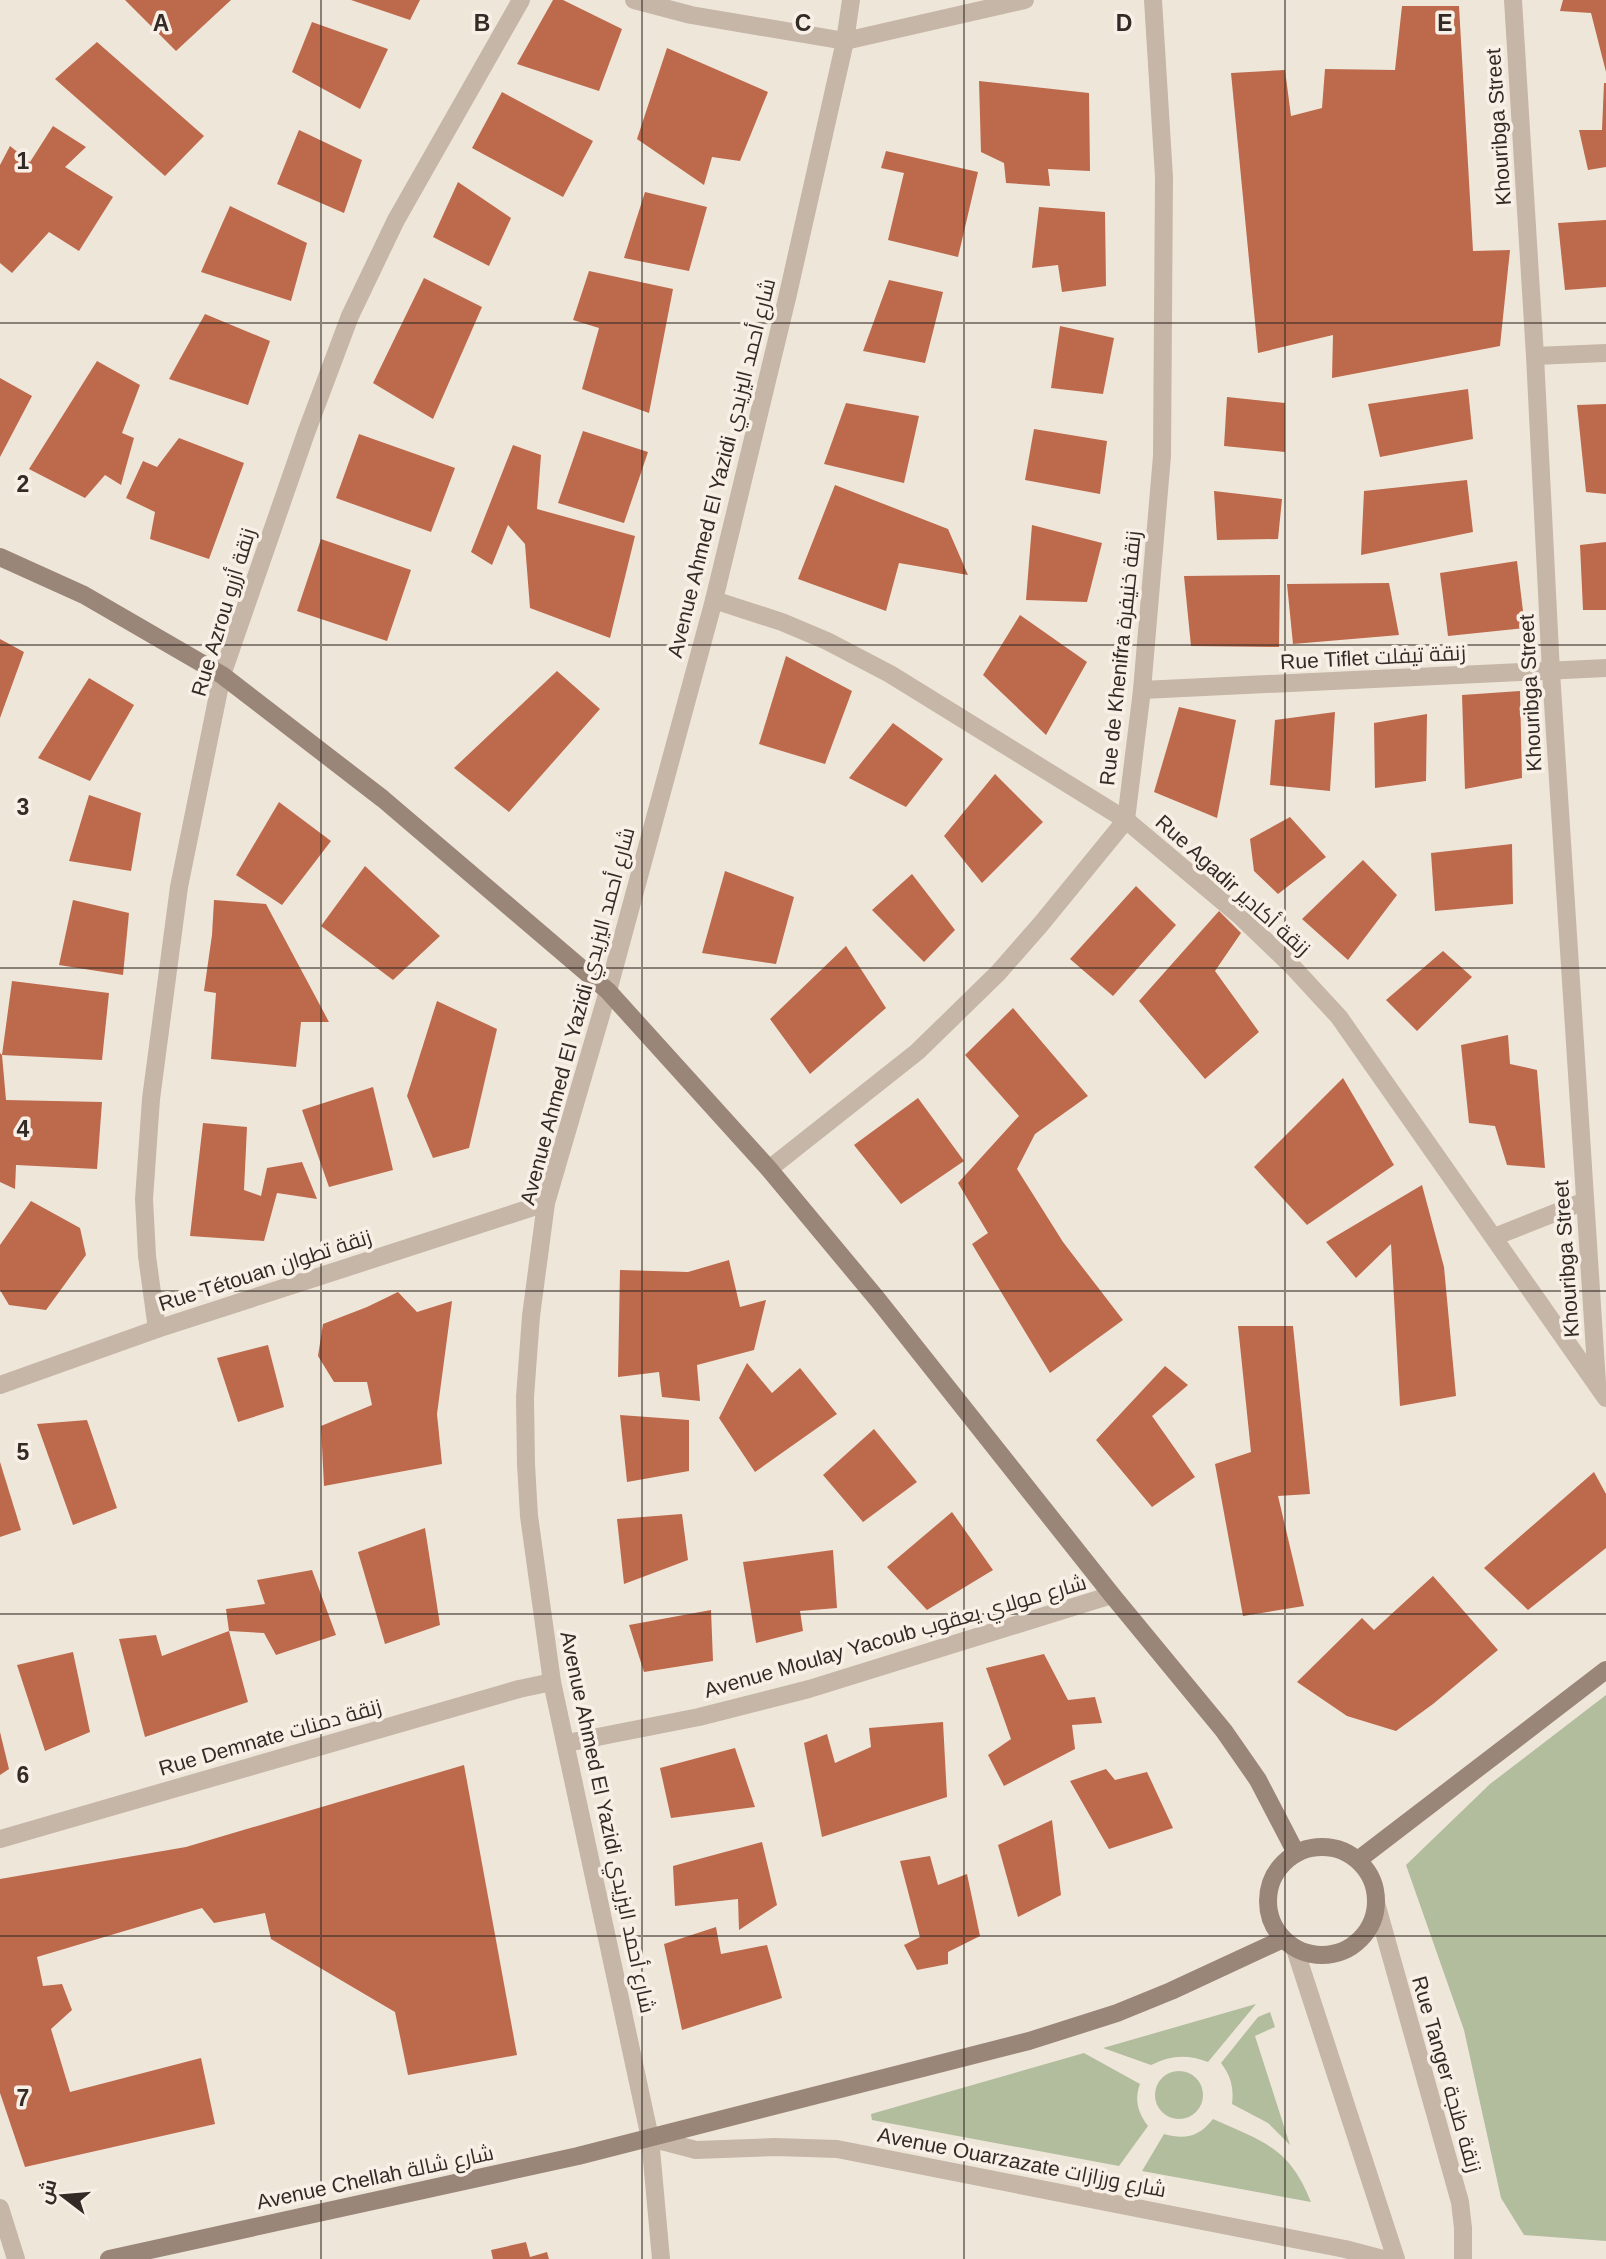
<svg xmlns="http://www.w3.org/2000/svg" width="1606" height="2259" font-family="Arial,Cairo,sans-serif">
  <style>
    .green { fill: #b1bd9c }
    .building { fill: #bd694b }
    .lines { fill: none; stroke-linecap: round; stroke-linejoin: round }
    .street { stroke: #c6b6a7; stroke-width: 18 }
    .secondary { stroke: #9a8679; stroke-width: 18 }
    .grid { fill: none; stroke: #342b27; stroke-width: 2; stroke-opacity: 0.55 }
    .labels { text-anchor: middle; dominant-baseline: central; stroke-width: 7; stroke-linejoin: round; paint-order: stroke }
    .street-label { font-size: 21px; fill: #342b27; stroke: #f8f0e6 }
    .grid-label { font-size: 23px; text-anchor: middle; font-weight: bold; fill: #342b27; stroke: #f8f0e6; stroke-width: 7; stroke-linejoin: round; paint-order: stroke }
  </style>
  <rect width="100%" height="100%" fill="#efe6da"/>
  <!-- green -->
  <g class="green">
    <path d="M1606,1695V2241L1524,2235L1501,2198L1464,2030L1406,1865L1490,1784Z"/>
    <path d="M1256,2004L1208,2062C1187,2054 1171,2055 1151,2065L1103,2048Z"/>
    <path d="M1270,2012L1275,2027L1255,2036L1290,2145L1268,2123L1232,2104C1234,2088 1231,2076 1221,2063L1258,2017Z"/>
    <path d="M1084,2053L1140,2084C1134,2100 1138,2113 1148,2126L1119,2166L872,2120L871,2114Z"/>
    <circle cx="1179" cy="2095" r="24"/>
    <path d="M1213,2119C1264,2142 1289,2147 1311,2202L1142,2171L1164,2134C1185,2140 1199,2137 1213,2119Z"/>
  </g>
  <!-- building -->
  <g class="building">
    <path d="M125,0H231L176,51Z"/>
    <path d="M351,0H420L410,20Z"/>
    <path d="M553,0H563L622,29L599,91L517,64Z"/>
    <path d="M1563,0H1606V72L1591,13L1560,11Z"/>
    <path d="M1402,6H1459L1473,251L1510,250L1500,346L1332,378L1333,335L1258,353L1231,73L1285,70L1291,116L1322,108L1325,69L1395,70Z"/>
    <path d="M312,22L388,49L360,109L292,72Z"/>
    <path d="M97,42L204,136L165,176L55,79Z"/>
    <path d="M667,48L768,92L740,161L712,157L704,185L637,139Z"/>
    <path d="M979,81L1089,93L1090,171L1048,169L1050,186L1006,183L1004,163L981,152Z"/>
    <path d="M1604,83H1606V167L1588,170L1579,130H1602Z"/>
    <path d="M502,92L593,141L563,197L472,148Z"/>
    <path d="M53,126L86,147L65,167L113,197L79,251L49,232L12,273L0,263V165L10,146L30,162Z"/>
    <path d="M299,130L362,160L344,213L277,184Z"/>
    <path d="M886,151L978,172L958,257L888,240L904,173L881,168Z"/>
    <path d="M458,182L511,218L489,266L433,237Z"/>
    <path d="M645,192L707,207L689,271L624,258Z"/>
    <path d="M230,206L307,243L291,301L201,272Z"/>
    <path d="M1039,207L1105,212L1106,286L1062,292L1058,265L1032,268Z"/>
    <path d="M1606,220V287L1565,290L1558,223Z"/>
    <path d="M589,271L673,289L649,413L582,389L599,328L573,320Z"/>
    <path d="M424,278L482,307L433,419L373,383Z"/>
    <path d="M889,280L943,292L925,363L863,351Z"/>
    <path d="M205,314L270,341L248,405L169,379Z"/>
    <path d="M1060,326L1114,338L1103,394L1051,388Z"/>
    <path d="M97,361L140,385L122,433L134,438L121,485L105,475L85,498L29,469Z"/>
    <path d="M0,378L32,396L0,457Z"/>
    <path d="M1468,389L1473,439L1380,457L1368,404Z"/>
    <path d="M1227,397L1285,403V452L1224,446Z"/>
    <path d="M846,403L919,416L904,483L824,464Z"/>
    <path d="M1606,404V494L1586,492L1577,405Z"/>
    <path d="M1034,429L1107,441L1100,494L1025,480Z"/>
    <path d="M583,431L648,452L624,523L558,503Z"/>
    <path d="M359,434L455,468L431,532L336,498Z"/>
    <path d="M179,438L244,463L209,559L150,539L155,512L126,498L143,461L157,467Z"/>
    <path d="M513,445L541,455L537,509L635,536L610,638L530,608L525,544L508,525L492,565L471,552Z"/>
    <path d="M1467,480L1473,532L1361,555L1364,491Z"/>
    <path d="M835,485L948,529L968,575L899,563L886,611L798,579Z"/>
    <path d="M1214,491L1282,499L1278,539L1217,540Z"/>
    <path d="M1032,525L1102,543L1087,602L1026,600Z"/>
    <path d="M321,539L411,570L387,641L297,611Z"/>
    <path d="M1606,542V610H1583L1580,545Z"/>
    <path d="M1517,561L1525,628L1448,636L1440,573Z"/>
    <path d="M1280,575L1279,647L1191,646L1184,576Z"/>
    <path d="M1389,583L1399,635L1293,644L1287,584Z"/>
    <path d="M1020,615L1087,662L1046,735L983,675Z"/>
    <path d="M0,639L24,652L0,718Z"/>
    <path d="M786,656L852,691L825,764L759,744Z"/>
    <path d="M557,671L600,709L509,812L454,768Z"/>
    <path d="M89,678L134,705L90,781L38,758Z"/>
    <path d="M1520,691L1522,778L1465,789L1462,695Z"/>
    <path d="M1179,707L1236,720L1217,818L1154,792Z"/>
    <path d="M1335,712L1330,791L1270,785L1275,720Z"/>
    <path d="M1427,714L1426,781L1375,788L1374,723Z"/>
    <path d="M893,723L943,759L906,807L849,778Z"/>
    <path d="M995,774L1043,822L982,883L944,836Z"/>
    <path d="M89,795L141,813L131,871L69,861Z"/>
    <path d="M279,802L331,841L282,905L236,875Z"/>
    <path d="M1290,817L1326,857L1278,894L1254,871L1250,839Z"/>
    <path d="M1512,844L1513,904L1435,911L1431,853Z"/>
    <path d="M1363,860L1397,895L1348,960L1302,919Z"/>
    <path d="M365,866L440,936L393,980L321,926Z"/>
    <path d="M725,871L794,897L776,964L702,953Z"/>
    <path d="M912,874L955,930L924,962L872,910Z"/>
    <path d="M1136,886L1176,925L1113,996L1070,959Z"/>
    <path d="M73,900L129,913L123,975L59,965Z"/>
    <path d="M214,900L266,904L329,1022H301L296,1067L211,1059L216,993L204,991L212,935Z"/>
    <path d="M1219,911L1241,933L1215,971L1259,1032L1205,1079L1139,1001Z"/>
    <path d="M846,946L886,1008L810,1074L770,1019Z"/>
    <path d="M1443,951L1472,977L1417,1031L1386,1000Z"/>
    <path d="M12,981L109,993L102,1060L2,1055L6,1100L102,1102L97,1169L16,1165L15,1189L0,1182V1053L2,1055Z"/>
    <path d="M437,1001L497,1029L469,1148L433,1158L407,1096Z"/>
    <path d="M1013,1008L1088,1096L1035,1134L1017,1169L1063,1242L1123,1320L1050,1373L972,1244L988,1233L958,1183L1019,1116L965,1055Z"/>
    <path d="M1508,1035L1510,1064L1537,1070L1545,1168L1507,1165L1495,1126L1469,1123L1461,1045Z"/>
    <path d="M1343,1078L1394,1165L1307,1225L1254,1167Z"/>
    <path d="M373,1087L393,1170L329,1187L302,1110Z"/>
    <path d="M918,1098L964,1161L901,1204L854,1145Z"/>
    <path d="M203,1123L247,1127L244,1190L261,1196L267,1168L302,1162L317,1199L277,1193L264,1241L190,1236Z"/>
    <path d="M1422,1185L1444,1267L1456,1396L1400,1406L1391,1244L1356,1278L1326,1242Z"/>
    <path d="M31,1201L80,1228L86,1255L46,1310L9,1305L0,1290V1245Z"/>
    <path d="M729,1260L740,1307L766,1300L754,1350L697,1365L700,1401L662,1397L659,1372L618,1377L620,1270L688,1272Z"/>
    <path d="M398,1292L417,1312L452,1301L437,1414L442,1464L324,1486L321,1426L372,1405L367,1382H334L318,1356L323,1324L367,1307Z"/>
    <path d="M1238,1326H1293L1310,1494L1278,1496L1304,1606L1243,1616L1215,1464L1251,1452Z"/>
    <path d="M268,1345L284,1407L238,1422L217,1358Z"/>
    <path d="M747,1363L772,1393L800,1368L837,1414L755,1472L719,1418Z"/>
    <path d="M1165,1366L1188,1385L1152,1416L1195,1477L1152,1507L1096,1440Z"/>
    <path d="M620,1415L689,1420V1471L627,1482Z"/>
    <path d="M87,1420L117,1508L73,1525L37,1424Z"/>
    <path d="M874,1429L917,1482L863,1522L823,1475Z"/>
    <path d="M0,1462L21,1530L0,1537Z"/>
    <path d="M1594,1472L1606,1494V1548L1528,1610L1484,1568Z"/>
    <path d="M952,1512L993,1570L927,1610L887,1567Z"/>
    <path d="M682,1514L688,1560L624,1584L617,1519Z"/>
    <path d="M425,1528L440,1625L385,1644L358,1552Z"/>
    <path d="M833,1550L837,1608L800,1611L803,1631L756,1643L743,1562Z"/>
    <path d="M312,1570L336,1635L276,1655L264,1633L229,1631L226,1609L265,1604L257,1580Z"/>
    <path d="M1433,1576L1498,1650L1433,1704L1396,1731L1347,1716L1297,1682L1362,1618L1374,1630Z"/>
    <path d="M711,1610L713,1661L644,1672L629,1625Z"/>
    <path d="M229,1631L248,1702L145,1737L119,1639L156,1635L162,1656Z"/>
    <path d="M73,1652L90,1732L45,1751L17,1665Z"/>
    <path d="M1044,1654L1068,1700L1095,1697L1102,1723L1072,1725L1075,1749L1004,1786L988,1755L1011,1739L986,1668Z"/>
    <path d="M943,1722L947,1797L822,1837L804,1743L827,1734L835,1763L871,1747L869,1728Z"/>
    <path d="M0,1732L9,1769L0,1775Z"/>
    <path d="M735,1748L755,1807L671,1818L660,1768Z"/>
    <path d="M464,1765L517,2055L408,2075L395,2012L271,1939L265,1913L214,1923L202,1908L37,1957L43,1986L62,1984L72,2010L51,2029L70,2092L201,2058L215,2124L25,2167L0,2093V1879L186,1847Z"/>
    <path d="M1106,1769L1115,1780L1147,1772L1173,1828L1109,1849L1070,1781Z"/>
    <path d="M1052,1820L1061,1895L1018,1917L998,1845Z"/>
    <path d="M762,1842L777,1905L739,1930L738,1899L675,1906L673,1866Z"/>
    <path d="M930,1856L938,1885L967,1874L980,1936L948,1952V1964L917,1970L904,1945L920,1937L900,1861Z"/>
    <path d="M716,1927L721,1954L767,1945L782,1998L682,2030L664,1944Z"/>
    <path d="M526,2242L530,2257L547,2252L549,2259H493L491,2250Z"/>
  </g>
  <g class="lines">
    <!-- street -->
    <g class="street">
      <path d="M634,0L691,15L845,41L1025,0"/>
      <path d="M1513,0L1535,356L1551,672L1597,1383"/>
      <path d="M1535,356L1606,353"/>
      <path d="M714,600L782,622L827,641L890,674L1126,820L1239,915L1291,965L1339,1017L1606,1398"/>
      <path d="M1142,690L1606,668"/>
      <path d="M769,1169L917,1052L954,1016L998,973L1041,924L1126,820L1142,690L1162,456L1164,177L1153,0"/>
      <path d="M1494,1237L1585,1201"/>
      <path d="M157,1329L147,1256L144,1199L151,1099L179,887L222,675L306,433L350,316L396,220L521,0"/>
      <path d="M0,1385L157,1329L546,1203"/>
      <path d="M567,1743L699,1717L809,1689L1112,1595"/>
      <path d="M0,1839L519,1689L552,1682"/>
      <path d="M1376,1903L1460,2202L1463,2228V2259"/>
      <path d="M1295,1949L1396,2259"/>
      <path d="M650,2138L696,2150L775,2147L837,2149L1345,2249L1383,2259"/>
      <path d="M0,2208L16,2259"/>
      <path d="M661,2259L650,2138L552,1682L529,1516L526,1464L525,1397L531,1316L546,1203L608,991L714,600L788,294L845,41L851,0"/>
    </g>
    <!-- secondary -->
    <g class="secondary">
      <path d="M0,557L84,595L222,675L383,799L608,991L769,1169L878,1300L1112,1595L1224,1731L1258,1780L1296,1853"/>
      <circle cx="1322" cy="1901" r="54"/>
      <path d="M1358,1860L1606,1670"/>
      <path d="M109,2259L578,2156L1029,2041L1117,2013L1171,1991L1283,1939"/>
    </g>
  </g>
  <!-- grid -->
  <path class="grid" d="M321,0V2259M642,0V2259M964,0V2259M1285,0V2259M0,323H1606M0,645H1606M0,968H1606M0,1291H1606M0,1614H1606M0,1936H1606"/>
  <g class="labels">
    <!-- street labels -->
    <g class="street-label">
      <text transform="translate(1498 127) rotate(-94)">Khouribga Street</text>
      <text transform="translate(721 468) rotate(-76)">Avenue Ahmed El Yazidi شارع أحمد اليزيدي</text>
      <text transform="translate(223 612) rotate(-73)">Rue Azrou زنقة أزرو</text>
      <text transform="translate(1373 657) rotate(-3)">Rue Tiflet زنقة تيفلت</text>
      <text transform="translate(1120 658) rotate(-84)">Rue de Khenifra زنقة خنيفرة</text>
      <text transform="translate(1530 693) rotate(-93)">Khouribga Street</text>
      <text transform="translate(1233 885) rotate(42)">Rue Agadir زنقة أكادير</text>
      <text transform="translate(577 1016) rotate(-75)">Avenue Ahmed El Yazidi شارع أحمد اليزيدي</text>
      <text transform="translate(1566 1259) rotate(-94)">Khouribga Street</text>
      <text transform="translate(265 1270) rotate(-18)">Rue Tétouan زنقة تطوان</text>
      <text transform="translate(895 1636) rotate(-16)">Avenue Moulay Yacoub شارع مولاي يعقوب</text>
      <text transform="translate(270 1737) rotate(-16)">Rue Demnate زنقة دمنات</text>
      <text transform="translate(608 1822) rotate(78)">Avenue Ahmed El Yazidi شارع أحمد اليزيدي</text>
      <text transform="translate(1447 2074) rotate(74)">Rue Tanger زنقة طنجة</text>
      <text transform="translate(1022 2162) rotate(11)">Avenue Ouarzazate شارع ورزازات</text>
      <text transform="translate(375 2177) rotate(-12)">Avenue Chellah شارع شالة</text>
    </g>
  </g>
  <g class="grid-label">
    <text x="161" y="31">A</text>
    <text x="482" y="31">B</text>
    <text x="803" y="31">C</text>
    <text x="1124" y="31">D</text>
    <text x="1445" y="31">E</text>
    <text x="23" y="169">1</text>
    <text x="23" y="492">2</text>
    <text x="23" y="815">3</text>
    <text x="23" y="1137">4</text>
    <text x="23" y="1460">5</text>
    <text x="23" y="1783">6</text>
    <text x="23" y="2106">7</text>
  </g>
  <!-- north arrow -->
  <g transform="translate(63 2196) rotate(286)" stroke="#f8f0e6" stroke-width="5" paint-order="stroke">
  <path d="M0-5L12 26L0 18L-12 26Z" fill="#342b27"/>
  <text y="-10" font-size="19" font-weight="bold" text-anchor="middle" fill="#342b27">ش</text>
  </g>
</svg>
